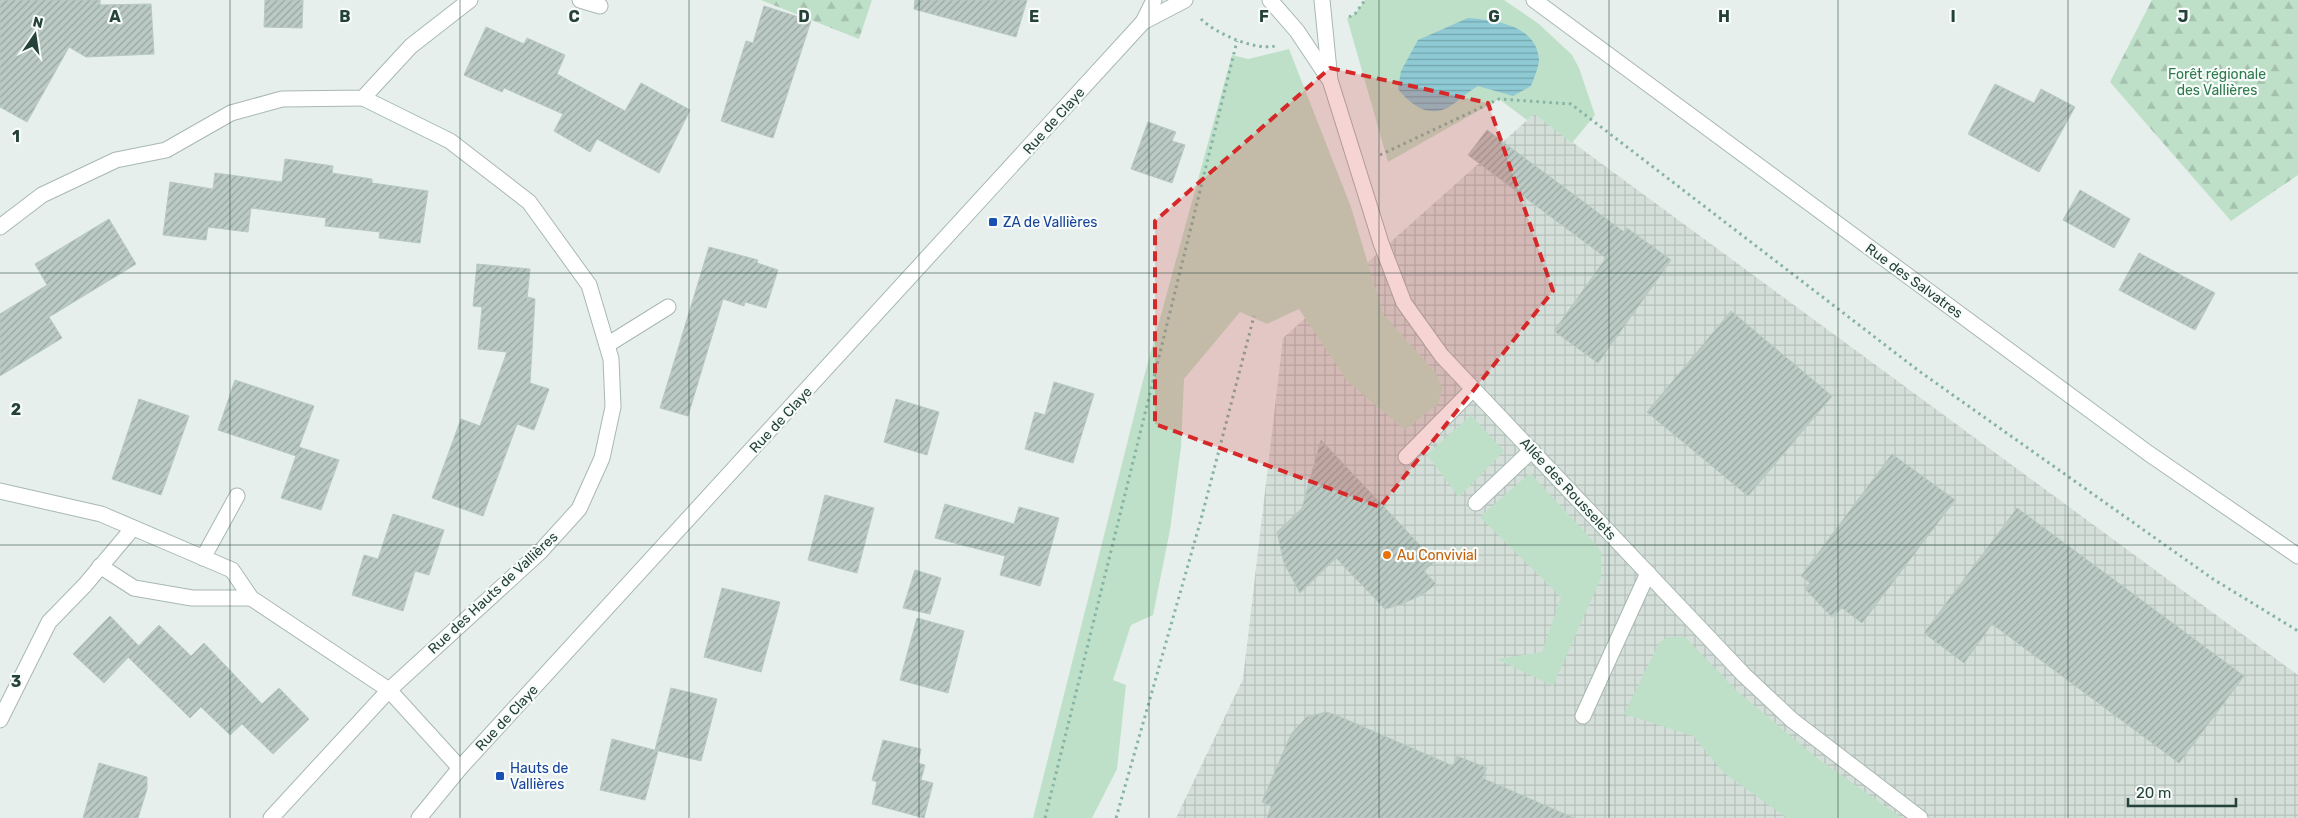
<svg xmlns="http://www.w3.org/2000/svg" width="2298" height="818" font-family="Rubik,sans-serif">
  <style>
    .industrial { fill: url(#industrial-grid) }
    .green { fill: #bfe0c8 }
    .forest { fill: url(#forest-firs) }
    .water { fill: url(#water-rules) }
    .building { fill: url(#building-hatch); stroke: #b8c9c2 }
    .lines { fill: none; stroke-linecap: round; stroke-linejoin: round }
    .service-casing { stroke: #a8b8b2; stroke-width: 17 }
    .minor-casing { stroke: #a8b8b2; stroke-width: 17 }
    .tertiary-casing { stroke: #a8b8b2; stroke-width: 17 }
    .path { stroke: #86b3a5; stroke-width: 3; stroke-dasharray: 2.5 4; stroke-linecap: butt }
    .service { stroke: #fff; stroke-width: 15 }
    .minor { stroke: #fff; stroke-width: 15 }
    .tertiary { stroke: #fff; stroke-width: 15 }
    .marked { fill: #d62828; fill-opacity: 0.2; stroke: #d62828; stroke-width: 4; stroke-dasharray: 10 6; stroke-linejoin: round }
    .grid { fill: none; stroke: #24423a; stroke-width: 1; stroke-opacity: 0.55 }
    .transit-dot { fill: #1a4fb4; stroke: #f7fbf9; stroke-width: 2 }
    .food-dot { fill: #e8710a; stroke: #f7fbf9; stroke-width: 2 }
    .labels { text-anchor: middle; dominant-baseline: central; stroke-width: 4.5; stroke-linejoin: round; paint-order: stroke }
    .park-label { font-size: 14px; fill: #2d7a4b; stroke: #f7fbf9 }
    .street-label { font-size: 14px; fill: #24423a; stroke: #f7fbf9 }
    .transit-label { font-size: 14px; fill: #164399; stroke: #f7fbf9; text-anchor: start }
    .food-label { font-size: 14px; fill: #c56008; stroke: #f7fbf9; text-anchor: start }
    .grid-label { font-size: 16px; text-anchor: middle; font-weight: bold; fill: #24423a; stroke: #f7fbf9; stroke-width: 4.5; stroke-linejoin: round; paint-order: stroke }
  </style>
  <defs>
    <pattern id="industrial-grid" width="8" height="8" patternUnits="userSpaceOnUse" patternTransform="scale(1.25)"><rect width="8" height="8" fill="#d4dfda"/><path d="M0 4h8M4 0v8" fill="none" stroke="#b6c1bc"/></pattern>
    <pattern id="forest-firs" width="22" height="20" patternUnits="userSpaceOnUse" patternTransform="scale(1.25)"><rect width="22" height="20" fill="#bfe0c8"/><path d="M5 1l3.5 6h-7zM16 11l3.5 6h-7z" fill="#a4c1ad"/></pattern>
    <pattern id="water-rules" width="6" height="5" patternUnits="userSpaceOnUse" patternTransform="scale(1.25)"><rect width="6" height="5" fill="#8ec9d4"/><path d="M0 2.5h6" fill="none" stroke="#74a5ad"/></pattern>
    <pattern id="building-hatch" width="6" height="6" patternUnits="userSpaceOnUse" patternTransform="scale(1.25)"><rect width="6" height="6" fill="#bbcac4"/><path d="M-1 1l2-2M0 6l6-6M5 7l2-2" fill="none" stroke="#98a6a0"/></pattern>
  </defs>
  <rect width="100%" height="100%" fill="#e6efeb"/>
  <!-- industrial -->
  <path class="industrial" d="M1534,114L2298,675V818H1176L1243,679L1283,338Z"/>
  <!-- green -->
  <g class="green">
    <path d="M1365,0H1504L1539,24L1572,55L1579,68L1595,115L1572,143L1534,114L1527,120L1499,99L1388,162L1347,18L1355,14Z"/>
    <path d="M1289,49L1351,207L1383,314L1435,372L1443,389L1438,404L1405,430L1347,381L1299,309L1267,324L1240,312L1184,379L1181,447L1170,530L1153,615L1131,625L1113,680L1126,685L1117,769L1092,818H1033L1141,388L1232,55L1248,59Z"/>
    <path d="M1471,415L1504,451L1459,497L1427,455Z"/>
    <path d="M1530,473L1595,543L1601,552V578L1553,686L1497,659L1542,652L1561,597L1480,517Z"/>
    <path d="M1667,637H1685L1738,692L1817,758L1902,818H1787L1724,773L1693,736L1624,714L1659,643Z"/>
  </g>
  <!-- forest -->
  <g class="forest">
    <path d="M761,0H872L859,39Z"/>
    <path d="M2152,0H2298V175L2231,221L2110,82Z"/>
  </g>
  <!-- water -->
  <path class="water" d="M1468,18C1495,20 1536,25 1539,59C1539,67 1534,78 1531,86L1513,96L1478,86C1467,92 1459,101 1449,107C1428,119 1410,104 1398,89L1401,71L1418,40Z"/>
  <!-- building -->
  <g class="building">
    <path d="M0,0H100V5L151,4L154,54L86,57L69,47L27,122L0,107Z"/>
    <path d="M265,0H303L302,28L264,27Z"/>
    <path d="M915,0H1027L1016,37L914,9Z"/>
    <path d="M764,6L811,21L773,138L721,121L746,41L753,43Z"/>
    <path d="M486,27L524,44L527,38L565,55L557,74L625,111L641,83L690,110L659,173L597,139L590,152L554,131L563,114L504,88L502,92L464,75Z"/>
    <path d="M1995,84L2034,103L2041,89L2075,107L2039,172L1968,134Z"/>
    <path d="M1148,122L1176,132L1172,141L1185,145L1172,183L1131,169Z"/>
    <path d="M1487,130L1624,232L1627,228L1671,260L1598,363L1554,331L1606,258L1468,155Z"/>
    <path d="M285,159L333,166L332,173L372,179V183L428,191L420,243L379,238L380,232L325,226L326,218L251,208L248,232L208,227L206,240L163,235L170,182L213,189L215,173L282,182Z"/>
    <path d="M2080,190L2130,219L2114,248L2063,220Z"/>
    <path d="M109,219L136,264L49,317L62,338L0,376V314L47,285L35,264Z"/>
    <path d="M709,247L758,260L757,263L778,270L766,308L745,302L744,306L723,299L688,416L660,408Z"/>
    <path d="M2139,253L2215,293L2195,330L2119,290Z"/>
    <path d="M477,264L530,269L527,299L528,297L535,299L530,383L549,389L534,430L517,424L483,516L432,498L461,419L480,426L507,352L478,349L482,307L473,306Z"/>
    <path d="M1731,311L1832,396L1748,496L1647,412Z"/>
    <path d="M235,380L314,406L299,447L339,460L321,510L281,498L296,456L218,430Z"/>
    <path d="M1054,382L1094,394L1073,463L1025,449L1035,412L1045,415Z"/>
    <path d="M139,399L189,416L161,495L112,479Z"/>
    <path d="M896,399L939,412L927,455L884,442Z"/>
    <path d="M1321,440L1435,561L1424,571L1436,584L1423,594L1402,604L1385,609L1336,558L1300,593L1284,563L1277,532L1302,508Z"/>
    <path d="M1892,454L1955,500L1862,623L1842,608L1832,617L1805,589L1810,583L1801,576Z"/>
    <path d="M825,495L874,508L857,573L808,560Z"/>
    <path d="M945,504L1014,524L1019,507L1059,518L1040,586L1000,575L1005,556L935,538Z"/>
    <path d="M2017,508L2244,676L2179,763L1992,624L1964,663L1924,633Z"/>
    <path d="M393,514L444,530L429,575L415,571L403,611L352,595L364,555L378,559Z"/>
    <path d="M915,570L941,578L930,614L903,608Z"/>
    <path d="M722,588L780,602L761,672L704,657Z"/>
    <path d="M110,616L139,646L104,683L73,654Z"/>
    <path d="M917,618L964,631L948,693L900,680Z"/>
    <path d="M159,625L191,656L204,643L262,704L279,688L309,719L273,754L242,724L230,735L201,707L190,718L128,657Z"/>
    <path d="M671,688L717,699L701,761L655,750Z"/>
    <path d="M1326,712L1336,715L1453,766L1457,756L1487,768L1482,778L1574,818H1267L1271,806L1262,802L1291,734L1307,717Z"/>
    <path d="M612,739L658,751L645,800L600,790Z"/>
    <path d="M883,740L921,749L918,763L925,765L921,780L933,783L924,818L872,804L877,782L872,780Z"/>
    <path d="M99,763L147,777V789L138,818H83Z"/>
  </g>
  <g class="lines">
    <defs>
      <g id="service">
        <path d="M607,345L668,307"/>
        <path d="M203,558L237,496"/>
      </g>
      <g id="minor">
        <path d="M580,0L600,6"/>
        <path d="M1270,0L1297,31L1329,79"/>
        <path d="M1322,0L1330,80L1381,243L1404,303L1442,356L1744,675L1792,720L1920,818"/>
        <path d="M0,227L42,195L116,160L166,150L231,113L282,99L363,98L411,46L470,0"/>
        <path d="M1406,457L1473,389"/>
        <path d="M0,491L101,514L232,570L251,598L389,690L460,768"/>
        <path d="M1476,503L1532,450"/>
        <path d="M100,566L134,588L192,598H251"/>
        <path d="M1583,716L1648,573"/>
        <path d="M0,720L49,622L85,585L133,528"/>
        <path d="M271,818L389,690L540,552L579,509L602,458L613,407L611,359L589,285L529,202L450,141L363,98"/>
      </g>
      <g id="tertiary">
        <path d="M1534,0L2148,453L2298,556"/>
        <path d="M1143,22L1185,0"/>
        <path d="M419,818L460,768L1143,22L1154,0"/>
      </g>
    </defs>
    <!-- service casing -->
    <use href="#service" class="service-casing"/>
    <!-- minor casing -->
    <use href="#minor" class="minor-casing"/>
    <!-- tertiary casing -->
    <use href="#tertiary" class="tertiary-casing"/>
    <!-- path -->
    <g class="path">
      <path d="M1349,17L1355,14L1365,0"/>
      <path d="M1201,19C1215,33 1255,51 1275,46"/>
      <path d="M1380,155L1499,99L1571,104L1919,371L2213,579L2298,631"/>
      <path d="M1045,818L1237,41"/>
      <path d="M1116,818L1200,523L1254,316"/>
    </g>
    <!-- service -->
    <use href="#service" class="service"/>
    <!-- minor -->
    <use href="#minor" class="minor"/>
    <!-- tertiary -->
    <use href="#tertiary" class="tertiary"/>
  </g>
  <!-- marked area -->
  <path class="marked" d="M1330,68L1488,103L1553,291L1380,507L1155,424V221Z"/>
  <!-- grid -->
  <path class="grid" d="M230,0V818M460,0V818M689,0V818M919,0V818M1149,0V818M1379,0V818M1609,0V818M1838,0V818M2068,0V818M0,273H2298M0,545H2298"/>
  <!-- markers -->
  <g class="transit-dot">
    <rect x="988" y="217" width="10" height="10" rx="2.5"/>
    <rect x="495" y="771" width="10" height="10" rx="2.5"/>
  </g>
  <circle class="food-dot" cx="1387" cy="555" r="5"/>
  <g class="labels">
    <!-- park labels -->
    <g class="park-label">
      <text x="2217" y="74">Forêt régionale<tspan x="2217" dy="16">des Vallières</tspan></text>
    </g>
    <!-- street labels -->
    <g class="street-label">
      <text transform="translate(1054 121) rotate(-48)">Rue de Claye</text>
      <text transform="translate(1914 281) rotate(36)">Rue des Salvatres</text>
      <text transform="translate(781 420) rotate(-47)">Rue de Claye</text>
      <text transform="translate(1568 489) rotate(47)">Allée des Rousselets</text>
      <text transform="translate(493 593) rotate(-43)">Rue des Hauts de Vallières</text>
      <text transform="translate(507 718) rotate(-47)">Rue de Claye</text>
    </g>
    <!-- transit labels -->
    <g class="transit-label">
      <text x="1003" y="222">ZA de Vallières</text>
      <text x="510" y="768">Hauts de<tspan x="510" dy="16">Vallières</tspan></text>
    </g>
    <!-- food labels -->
    <g class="food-label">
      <text x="1397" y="555">Au Convivial</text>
    </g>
  </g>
  <g class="grid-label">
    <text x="115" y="22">A</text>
    <text x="345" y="22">B</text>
    <text x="574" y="22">C</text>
    <text x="804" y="22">D</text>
    <text x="1034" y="22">E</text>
    <text x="1264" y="22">F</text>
    <text x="1494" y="22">G</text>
    <text x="1724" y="22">H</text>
    <text x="1953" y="22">I</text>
    <text x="2183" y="22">J</text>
    <text x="16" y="142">1</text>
    <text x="16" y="415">2</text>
    <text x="16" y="687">3</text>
  </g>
  <!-- north arrow -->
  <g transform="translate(35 35) rotate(13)" stroke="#f7fbf9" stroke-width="4" paint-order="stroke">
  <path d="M0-4L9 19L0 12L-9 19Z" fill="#24423a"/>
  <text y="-8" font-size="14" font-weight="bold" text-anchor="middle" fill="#24423a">N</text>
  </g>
  <!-- scale -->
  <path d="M2128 798v8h108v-8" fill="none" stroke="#24423a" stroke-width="2.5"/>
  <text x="2136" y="798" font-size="15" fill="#24423a" stroke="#f7fbf9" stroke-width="4" paint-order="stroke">20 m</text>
</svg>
